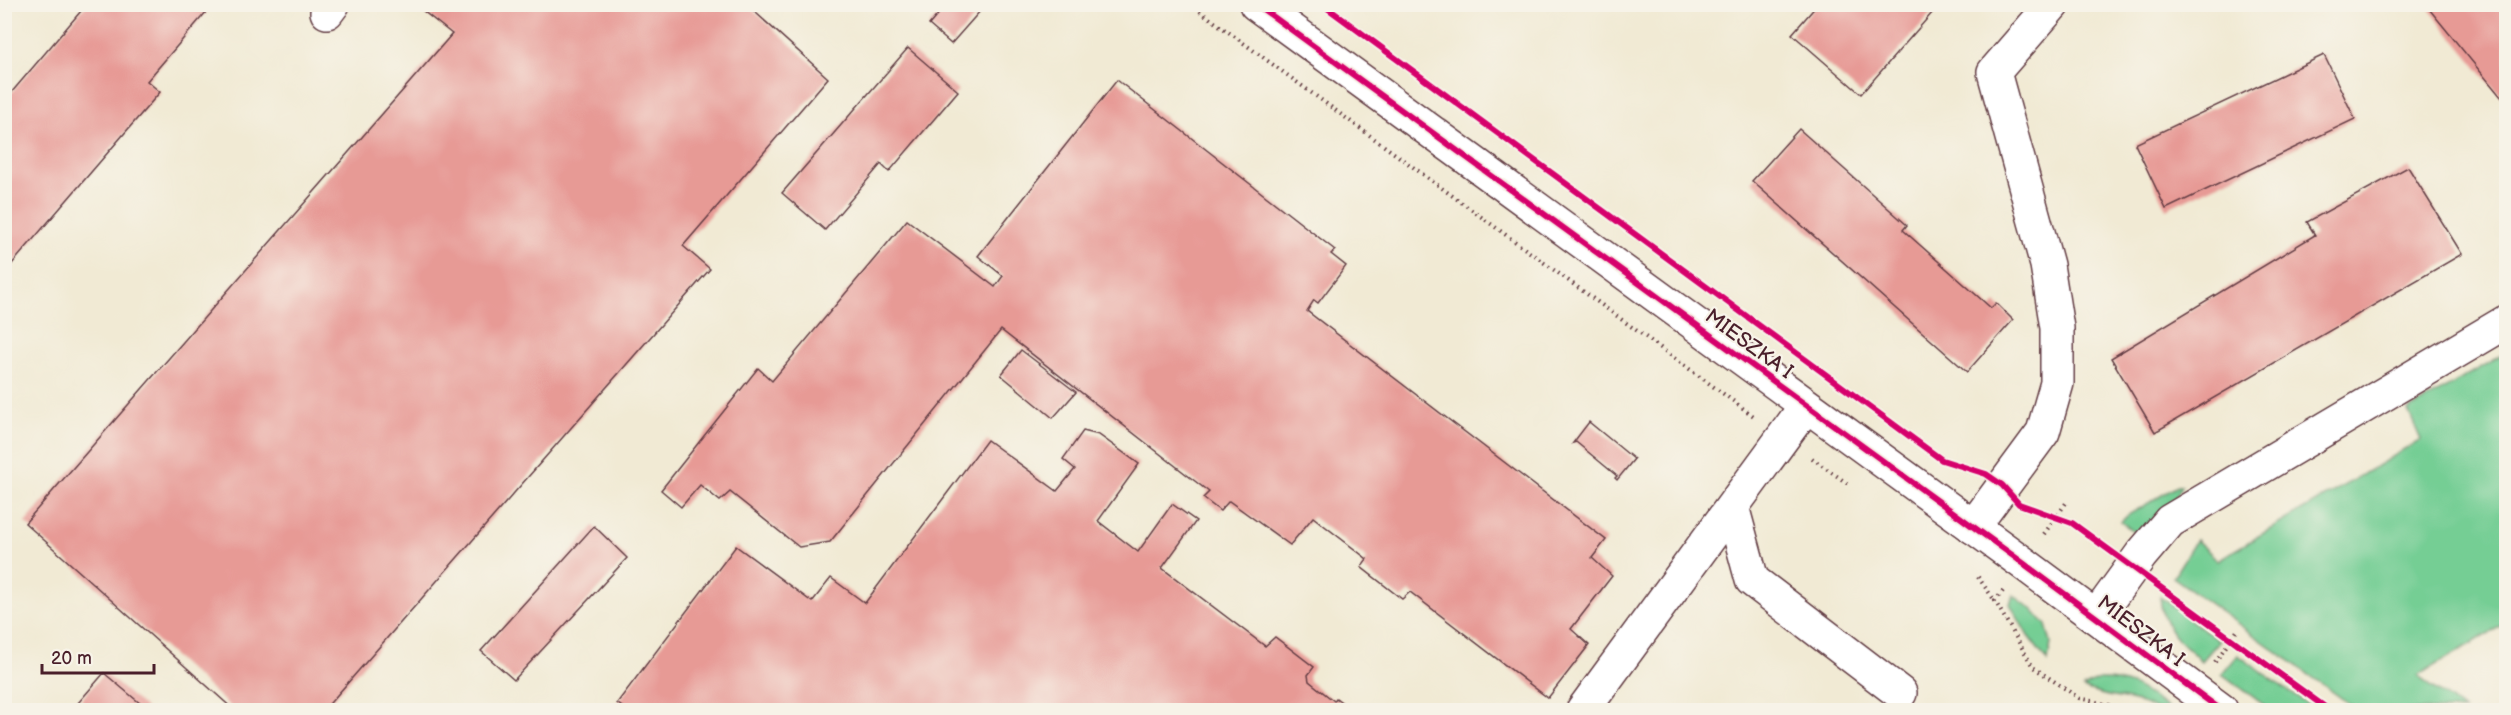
<svg xmlns="http://www.w3.org/2000/svg" width="2511" height="715" font-family="'Balsamiq Sans',sans-serif">
  <style>
    .green { fill: #74ce94; stroke: #5f7660; stroke-width: 1.5 }
    .building { fill: #e79a95 }
    .lines { fill: none; stroke-linecap: round; stroke-linejoin: round }
    .minor-casing { stroke: #633d44; stroke-width: 36 }
    .path { stroke: #633d44; stroke-width: 4; stroke-dasharray: 1.5 4.5; stroke-linecap: butt }
    .minor { stroke: #fff; stroke-width: 33 }
    .cycleway-casing { stroke: #f7f3e8; stroke-width: 10 }
    .cycleway { stroke: #d6006c; stroke-width: 6 }
    .labels { text-anchor: middle; dominant-baseline: central; stroke-width: 4.5; stroke-linejoin: round; paint-order: stroke }
    .street-label { font-size: 21px; fill: #4a1f2b; stroke: #f7f3e8 }
  </style>
  <rect width="100%" height="100%" fill="#f7f3e8"/>
  <filter id="ink" filterUnits="userSpaceOnUse"><feTurbulence type="fractalNoise" baseFrequency=".0167" numOctaves="2"/><feDisplacementMap in="SourceGraphic" scale="12" xChannelSelector="R" yChannelSelector="G"/><feConvolveMatrix kernelMatrix="1 2 1 2 8 2 1 2 1" color-interpolation-filters="sRGB"/></filter>
  <filter id="wash" filterUnits="userSpaceOnUse"><feTurbulence type="fractalNoise" baseFrequency=".008" numOctaves="4" result="noise"/><feDisplacementMap in="SourceGraphic" scale="24" xChannelSelector="R" yChannelSelector="G"/><feGaussianBlur stdDeviation="1.35" result="paint"/><feColorMatrix in="noise" values="0 0 0 0 0 0 0 0 0 0 0 0 0 0 0 0 0 1.4 0 .05"/><feComposite in="paint" operator="in"/></filter>
  <g filter="url(#wash)">
    <rect width="100%" height="100%" fill="#f1ead4"/>
    <!-- green -->
    <g class="green">
      <path d="M2506,353V623L2417,676L2464,710H2358L2173,577L2196,540L2218,560L2421,440L2408,410Z"/>
      <path d="M2179,485H2182L2169,510L2136,533L2121,522L2128,515Z"/>
      <path d="M2013,595L2033,610L2046,625L2051,643L2048,662L2028,636L2010,604Z"/>
      <path d="M2160,597L2219,641L2202,661C2179,642 2162,628 2160,597Z"/>
      <path d="M2238,655L2315,710H2271L2222,674Z"/>
      <path d="M2099,680C2131,679 2143,691 2168,708L2156,710C2135,696 2106,700 2083,688Z"/>
    </g>
    <g id="blocks">
      <!-- building -->
      <g class="building">
        <path d="M87,4H213L147,81L160,92L5,272V100Z"/>
        <path d="M426,4H746L828,78L683,246L710,269L324,710H234L25,523L452,34L422,10Z"/>
        <path d="M947,4H975L981,10L951,44L929,25Z"/>
        <path d="M1818,4H1940L1861,94L1792,34Z"/>
        <path d="M2425,4H2503L2506,9V103Z"/>
        <path d="M908,48L958,91L889,172L881,164L825,230L782,193Z"/>
        <path d="M2324,55L2355,119L2166,209L2135,144Z"/>
        <path d="M1117,80L1335,250L1331,254L1346,266L1318,303L1314,300L1307,311L1606,540L1592,558L1612,576L1571,629L1589,645L1548,698L1410,592L1402,599L1361,567L1367,559L1313,517L1290,545L1229,501L1220,511L1203,498L1209,492L1001,330L830,542L799,547L730,492L720,501L700,485L681,507L661,490L758,368L772,381L907,220L995,287L1003,276L978,256Z"/>
        <path d="M1799,129L1907,225L1903,230L1991,308L1996,303L2013,320L1967,372L1752,181Z"/>
        <path d="M2408,167L2462,254L2155,432L2111,358L2315,235L2307,222Z"/>
        <path d="M1021,350L1076,392L1053,418L1001,375Z"/>
        <path d="M1589,422L1634,459L1617,480L1615,478L1617,476L1576,442L1573,443Z"/>
        <path d="M1083,431L1099,435L1139,464L1098,521L1138,552L1172,504L1196,521L1162,568L1265,646L1275,637L1314,667L1308,675L1309,681L1334,701L1336,698L1352,710H1169L1163,706L1160,710H626L617,703L736,546L812,602L831,578L865,603L987,440L1057,491L1075,469L1063,459Z"/>
        <path d="M594,526L627,558L514,680L481,651Z"/>
        <path d="M104,673L148,710H72Z"/>
      </g>
    </g>
  </g>
  <g filter="url(#ink)">
    <use href="#blocks" fill-opacity="0" stroke="#633d44" stroke-width="1.5"/>
    <g class="lines">
      <defs>
        <g id="minor">
          <path d="M1256,4L2023,563L2221,710"/>
          <path d="M327,12L333,4"/>
          <path d="M1733,510L1752,580L1900,693"/>
          <path d="M1973,527L2043,432L2057,383V328L2047,265L1994,72L2053,4"/>
          <path d="M2096,617L2141,555L2170,521L2506,322"/>
          <path d="M1583,710L1806,406"/>
        </g>
      </defs>
      <!-- minor casing -->
      <use href="#minor" class="minor-casing"/>
      <!-- path -->
      <g class="path">
        <path d="M1190,4L1755,417"/>
        <path d="M1812,458L1848,484"/>
        <path d="M2044,534L2066,503"/>
        <path d="M1978,577L1995,601"/>
        <path d="M2003,591L1995,601L2033,667L2079,698L2131,710"/>
        <path d="M2215,662L2239,628"/>
      </g>
      <!-- minor -->
      <use href="#minor" class="minor"/>
      <defs>
        <g id="cycleway">
          <path d="M1256,4L2023,563L2221,710"/>
          <path d="M1322,4L1942,460L1986,474L2002,485L2019,504L2072,523L2329,710"/>
        </g>
      </defs>
      <!-- cycleway casing -->
      <use href="#cycleway" class="cycleway-casing"/>
      <!-- cycleway -->
      <use href="#cycleway" class="cycleway"/>
    </g>
  </g>
  <g class="labels">
    <!-- street labels -->
    <g class="street-label">
      <text transform="translate(1749 344) rotate(36)">MIESZKA I</text>
      <text transform="translate(2141 631) rotate(37)">MIESZKA I</text>
    </g>
  </g>
  <!-- margin -->
  <rect width="2511" height="715" fill="none" stroke="#f7f3e8" stroke-width="24"/>
  <!-- scale -->
  <path d="M42 664v9h112v-9" fill="none" stroke="#4a1f2b" stroke-width="3"/>
  <text x="51" y="664" font-size="18" fill="#4a1f2b" stroke="#f7f3e8" stroke-width="4.5" paint-order="stroke">20 m</text>
</svg>
